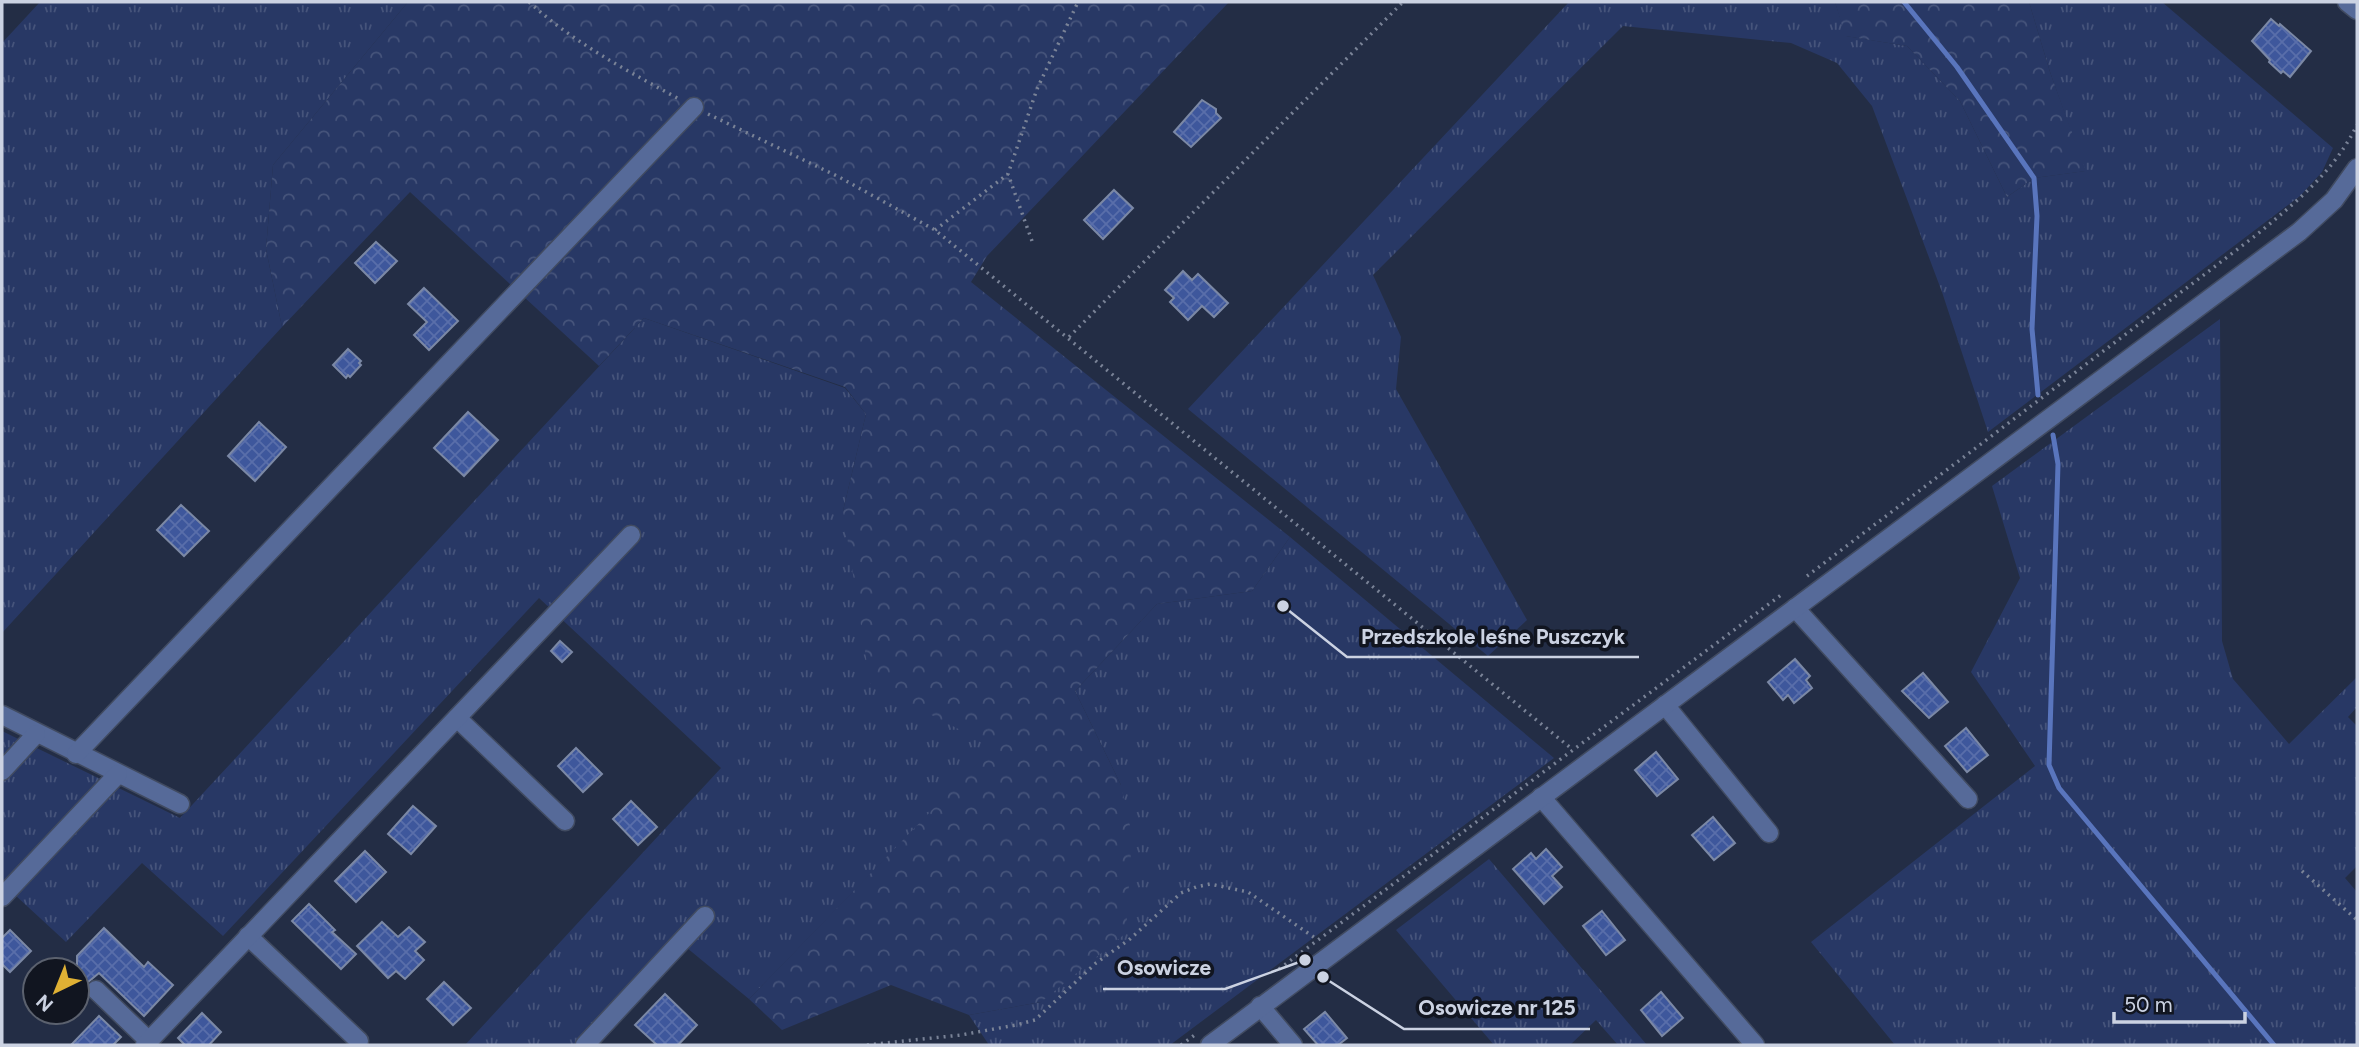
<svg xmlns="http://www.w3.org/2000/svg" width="2359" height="1047" font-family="Figtree,sans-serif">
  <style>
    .grass { fill: url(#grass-tufts) }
    .forest { fill: url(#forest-crowns) }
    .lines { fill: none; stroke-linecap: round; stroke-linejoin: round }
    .stream { stroke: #5975bd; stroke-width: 5 }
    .building { fill: url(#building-cross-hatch); stroke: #7b88a5; stroke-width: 2 }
    .minor-casing { stroke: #414b61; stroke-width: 21 }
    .path { stroke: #7a8397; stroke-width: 3.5; stroke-dasharray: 2 5; stroke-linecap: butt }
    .minor { stroke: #566a99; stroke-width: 18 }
    .leader { fill: none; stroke: #cbd2e2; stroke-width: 2.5 }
    .callout-dot { fill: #cbd2e2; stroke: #111520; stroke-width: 2.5 }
    .callout-label { font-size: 21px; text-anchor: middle; font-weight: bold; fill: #cbd2e2; stroke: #111520; stroke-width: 7; stroke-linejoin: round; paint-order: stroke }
  </style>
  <defs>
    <pattern id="grass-tufts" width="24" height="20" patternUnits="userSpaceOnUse" patternTransform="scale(1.75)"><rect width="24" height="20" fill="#283865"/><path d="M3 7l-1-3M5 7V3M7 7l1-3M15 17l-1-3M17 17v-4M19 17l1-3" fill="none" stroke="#46547b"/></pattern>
    <pattern id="forest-crowns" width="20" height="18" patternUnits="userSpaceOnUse" patternTransform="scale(1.75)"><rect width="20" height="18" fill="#283865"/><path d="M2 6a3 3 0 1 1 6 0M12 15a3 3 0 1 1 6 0" fill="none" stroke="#46547b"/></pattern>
    <pattern id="building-cross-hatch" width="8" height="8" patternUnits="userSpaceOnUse" patternTransform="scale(1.75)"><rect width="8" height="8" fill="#3e579c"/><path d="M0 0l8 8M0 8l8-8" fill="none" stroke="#596eaa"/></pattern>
  </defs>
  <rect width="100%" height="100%" fill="#232d45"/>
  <!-- grass -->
  <g class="grass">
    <path d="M40,2H408L273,165L266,249L282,327L2,633V43Z"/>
    <path d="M1569,2H1835L1846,36L1907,46L1960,101L2007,197L2034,178L2085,171L2050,72L2029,2H2162L2333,148L2322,172L2300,196L1988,432L1942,292L1872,106L1837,63L1791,43L1623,26L1373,275L1401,337L1396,389L1527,620L1488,656L1188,409Z"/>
    <path d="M644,318L845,388L866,414L843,511L994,747L749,999L681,943L585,1045H465L721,768L539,598L223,936L142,863L66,942L2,883V731L180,818Z"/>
    <path d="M2220,319L2222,641L2233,679L2289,744L2357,677V707L2348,717L2357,726V866L2345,878L2357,892V1045H1895L1811,942L2035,766L1971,672L2020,578L1992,486Z"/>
    <path d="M1290,537L1554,758L1170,1045H989L969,1015L1041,1002L1121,785L1075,691L1157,604L1252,591Z"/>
    <path d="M1489,859L1647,1045H1618L1596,1020L1570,1045H1494L1396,930Z"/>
  </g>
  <!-- forest -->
  <g class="forest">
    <path d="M408,2H1229L987,256L971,282L1290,537L1252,591L1157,604L1075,691L1121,785L1132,835L1126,933L1041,1002L969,1015L891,985L782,1030L749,999L993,747L870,683L843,511L866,414L845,387L644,318L599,366L410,192L282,327L266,249L273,165Z"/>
    <path d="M1835,2H2029L2050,72L2086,171L2034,178L2007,197L1960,101L1907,46L1845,36Z"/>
  </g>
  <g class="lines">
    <!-- stream -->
    <g class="stream">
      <path d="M1904,2L1957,67L2034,178L2037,216L2032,329L2038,395"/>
      <path d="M2053,435L2058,464L2049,765L2059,788L2274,1045"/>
    </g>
  </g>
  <!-- building -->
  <g class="building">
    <path d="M2271,19L2279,26L2280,24L2311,51L2290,77L2283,71L2281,73L2269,62L2270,60L2252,41Z"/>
    <path d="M1202,100L1216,109V113L1221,118L1191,147L1174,132Z"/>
    <path d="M1114,190L1133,208L1103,239L1084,220Z"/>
    <path d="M376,242L397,261L375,283L355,263Z"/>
    <path d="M1183,271L1192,280L1198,274L1228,303L1214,317L1202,306L1188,320L1170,302L1174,298L1165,290Z"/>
    <path d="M424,288L458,321L429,350L414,335L427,322L408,304Z"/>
    <path d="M348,349L361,361L359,363L361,365L350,377L348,375L346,378L333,365Z"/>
    <path d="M468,412L498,440L464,476L434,448Z"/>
    <path d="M259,422L286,447L255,481L228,456Z"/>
    <path d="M181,505L209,531L184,556L157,530Z"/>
    <path d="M560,641L572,652L562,662L551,651Z"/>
    <path d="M1795,659L1810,676L1806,680L1812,688L1794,703L1788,695L1783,700L1768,682Z"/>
    <path d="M1923,673L1948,702L1929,718L1902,691Z"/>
    <path d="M1966,728L1988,755L1967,772L1945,746Z"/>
    <path d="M576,748L602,774L583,792L558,766Z"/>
    <path d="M1656,752L1678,779L1657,796L1635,770Z"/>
    <path d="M631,801L657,827L638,845L613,819Z"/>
    <path d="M413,806L436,826L411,854L388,834Z"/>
    <path d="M1713,817L1735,843L1714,860L1692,835Z"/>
    <path d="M1546,849L1562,867L1552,876L1562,887L1544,904L1513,869L1531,853L1536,859Z"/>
    <path d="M365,851L386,872L356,902L335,881Z"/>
    <path d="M309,904L335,930L332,932L356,954L341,969L292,921Z"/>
    <path d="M1602,911L1625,940L1606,955L1583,926Z"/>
    <path d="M382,922L398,937L409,927L425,942L415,951L424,960L405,979L396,971L388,978L357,946Z"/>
    <path d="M104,928L144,967L148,962L173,985L144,1016L99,973L87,983L77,997V956Z"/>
    <path d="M10,930L31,951L10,972L2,964V938Z"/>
    <path d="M444,982L471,1008L453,1025L427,999Z"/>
    <path d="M1661,992L1683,1018L1662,1036L1641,1010Z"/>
    <path d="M665,994L697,1025L678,1045H657L635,1025Z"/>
    <path d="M1325,1012L1347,1038L1338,1045H1318L1304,1029Z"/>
    <path d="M202,1013L221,1032L209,1045H185L178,1038Z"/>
    <path d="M99,1016L121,1037L113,1045H71Z"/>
  </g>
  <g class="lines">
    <defs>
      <g id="minor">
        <path d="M2347,2L2357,10"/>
        <path d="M1795,608L1968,799"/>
        <path d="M1665,705L1769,833"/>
        <path d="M2,715L180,804"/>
        <path d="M457,718L565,821"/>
        <path d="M76,754L694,107"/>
        <path d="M2,771L36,734"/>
        <path d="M1541,797L1755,1045"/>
        <path d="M2,897L118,774"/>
        <path d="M248,936L359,1041"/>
        <path d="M96,990L149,1041"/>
        <path d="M1260,1006L1293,1045"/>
        <path d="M145,1045L631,535"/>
        <path d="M585,1045L705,916"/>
        <path d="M1210,1045L2299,232L2334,200L2357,168"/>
      </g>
    </defs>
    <!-- minor casing -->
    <use href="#minor" class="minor-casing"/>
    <!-- path -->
    <g class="path">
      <path d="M529,2C574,43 626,70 679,99"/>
      <path d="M708,114L839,177L935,230L1572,749"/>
      <path d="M935,230L1008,174"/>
      <path d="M1032,241L1008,174L1037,89L1078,2"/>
      <path d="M1069,337L1403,2"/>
      <path d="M1807,576L2255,236C2295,203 2334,172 2357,125"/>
      <path d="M2302,871L2357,920"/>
      <path d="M1279,969L1781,595"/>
      <path d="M867,1045L961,1035L1016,1025L1035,1020L1096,963L1130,939L1181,893L1196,887L1210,884L1248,892L1318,940"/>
      <path d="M1181,1045L1196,1034"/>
    </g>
    <!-- minor -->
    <use href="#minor" class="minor"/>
  </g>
  <!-- callouts -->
  <path class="leader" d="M1283 606L1347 657H1639M1305 960L1225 989H1103M1323 977L1404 1029H1590"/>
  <g class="callout-dot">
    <circle cx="1283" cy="606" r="7"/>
    <circle cx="1305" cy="960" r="7"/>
    <circle cx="1323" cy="977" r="7"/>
  </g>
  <g class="callout-label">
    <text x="1493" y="644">Przedszkole leśne Puszczyk</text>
    <text x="1164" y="975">Osowicze</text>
    <text x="1497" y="1015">Osowicze nr 125</text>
  </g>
  <!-- border -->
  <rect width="2359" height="1047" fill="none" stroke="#cbd2e2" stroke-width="7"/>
  <!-- north arrow -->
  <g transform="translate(56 991) rotate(223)"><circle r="33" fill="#111520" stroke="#5b616e" stroke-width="2"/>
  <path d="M0-5L12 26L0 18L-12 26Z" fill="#dfb034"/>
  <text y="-10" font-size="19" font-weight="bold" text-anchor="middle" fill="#cbd2e2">N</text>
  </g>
  <!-- scale -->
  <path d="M2114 1012v10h131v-10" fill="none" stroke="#cbd2e2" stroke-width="3.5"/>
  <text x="2124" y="1012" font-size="21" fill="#cbd2e2" stroke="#111520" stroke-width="5" paint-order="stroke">50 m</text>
</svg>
